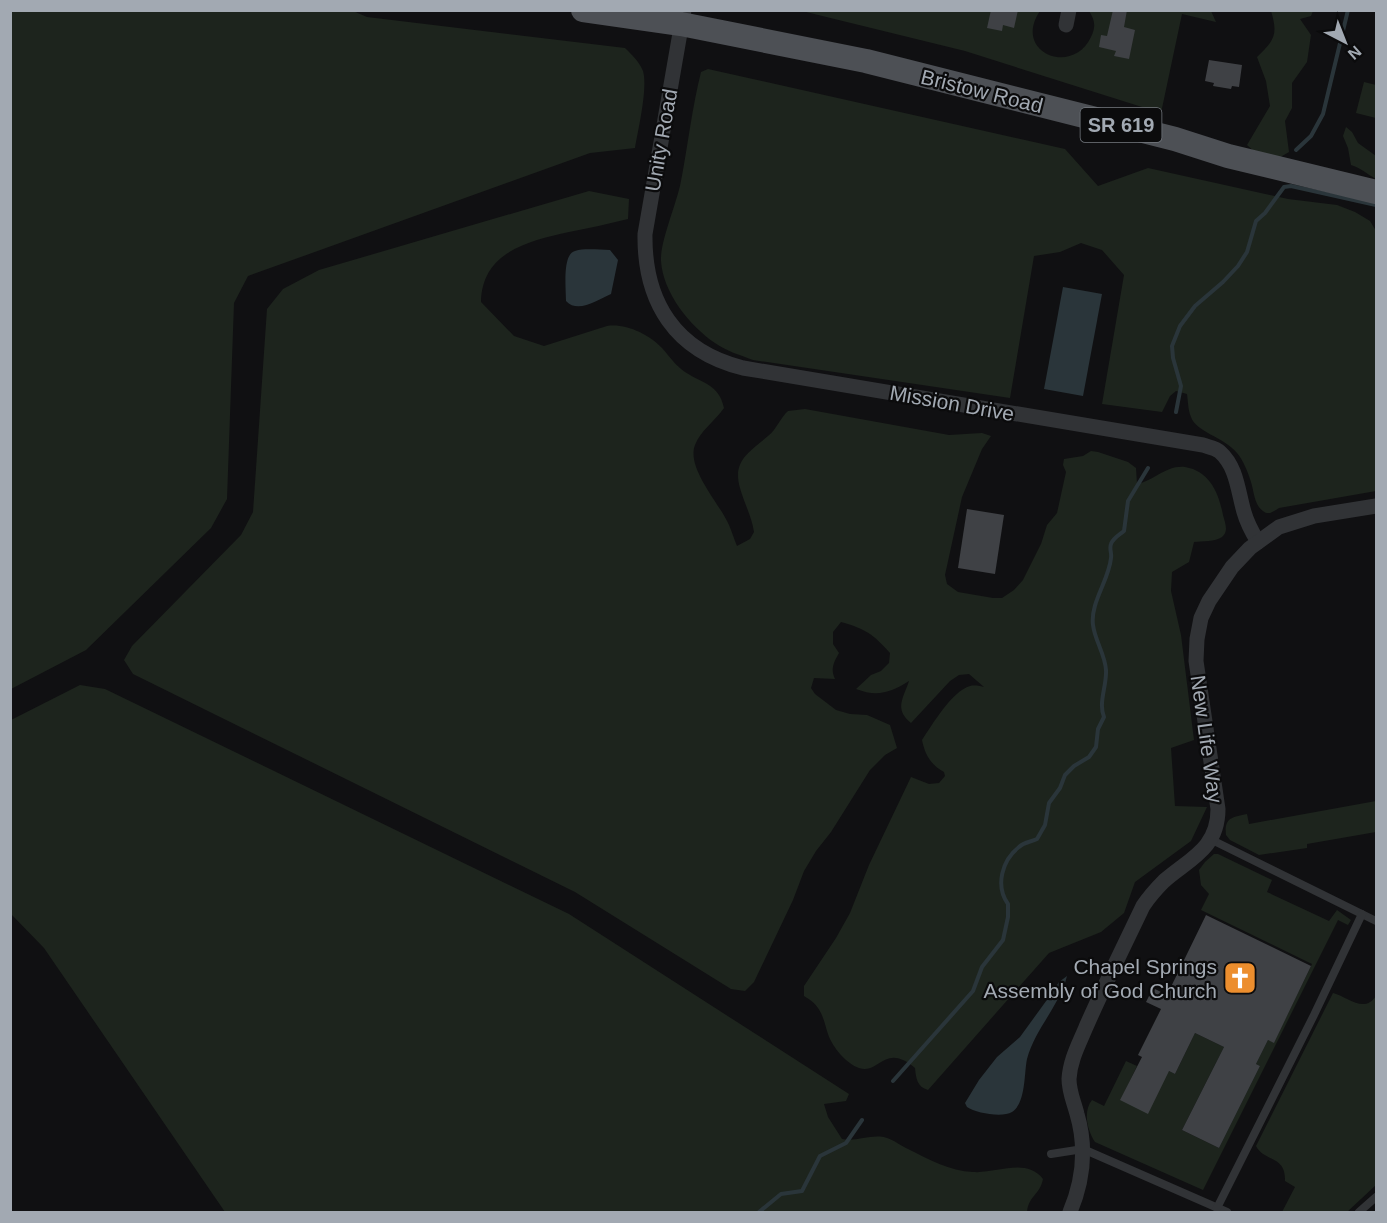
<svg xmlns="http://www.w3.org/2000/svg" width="1387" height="1223" font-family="Arial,sans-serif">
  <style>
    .green { fill: #1d241d }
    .water { fill: #2a353a }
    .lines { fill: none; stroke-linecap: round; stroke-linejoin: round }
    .stream { stroke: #2a353a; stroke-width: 4 }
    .building { fill: #3f4145 }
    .lane { stroke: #313336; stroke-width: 8 }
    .street { stroke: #313336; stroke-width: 15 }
    .primary { stroke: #4d5055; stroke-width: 24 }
    .labels { text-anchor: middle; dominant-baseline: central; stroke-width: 4.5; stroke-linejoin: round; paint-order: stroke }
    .shield { fill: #0b0b0c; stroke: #757a80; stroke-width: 1.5 }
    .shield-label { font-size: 20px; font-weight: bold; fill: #a2a9b2 }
    .street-label { font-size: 21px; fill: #a2a9b2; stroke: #0b0b0c }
    .poi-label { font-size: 21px; fill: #a2a9b2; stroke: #0b0b0c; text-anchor: end }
  </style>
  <rect width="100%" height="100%" fill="#101012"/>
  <!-- green -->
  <g class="green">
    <path d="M11,10L353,11L367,17L625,48C632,55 639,61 643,71C648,88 638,130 635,148L590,153L248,276L234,303L227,499L211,528L86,650L11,689Z"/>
    <path d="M802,11H1040C1012,52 1072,77 1091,37C1096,27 1095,20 1089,11H1211L1216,22L1182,14L1161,113L965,51Z"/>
    <path d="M1271,11H1313L1311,16L1300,19L1311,35L1307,62L1292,83V108L1285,121L1289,152L1272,162L1257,154L1247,145L1270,106L1266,81L1257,57C1275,40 1278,34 1271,11Z"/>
    <path d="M708,69L1065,149L1098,186L1148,168L1288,199L1337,205L1355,212L1370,221L1376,231V491L1279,508C1274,511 1269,516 1263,511C1254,505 1254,491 1251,482C1248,472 1243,460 1237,453C1224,437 1196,432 1191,417C1188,410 1188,401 1187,394L1176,391L1170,396L1162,412L1102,404L1124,275L1102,250L1081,243L1060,252L1034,256L1010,398L753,360C740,355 726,351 715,343C690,326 663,293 661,261C660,241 677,203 681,181C688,144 692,108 701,72Z"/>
    <path d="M1364,82L1376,85V118L1356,113Z"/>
    <path d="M1346,127L1352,132L1358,143L1376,156V179C1367,174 1361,168 1351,165L1348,148L1343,136Z"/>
    <path d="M589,191L629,199L628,219C608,224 589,228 569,232C528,241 482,252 481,302L514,336L544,346L607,326C625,323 649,334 662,348C669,356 676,366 685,372C703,384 719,384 724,408C715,421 700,431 695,445C686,468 720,504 729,525C732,532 734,539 737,546L750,539L754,532C752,517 744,503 740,488C732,460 750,452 768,436C777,429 780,418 788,411L805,409L949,435L982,433L991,436L982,449L962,497L945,575L947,584L958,592L993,598H1002L1014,590L1023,580L1041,544L1047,525L1057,513L1066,472L1063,465L1064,459L1083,456L1091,451L1098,452L1128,462L1136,468L1137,484C1154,481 1166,465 1185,467C1210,471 1219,494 1223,515C1225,523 1229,531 1222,537C1215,542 1202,541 1194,542L1189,562L1172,572L1171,591L1181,635L1194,740L1171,748L1175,806L1207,807L1191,841L1135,882L1124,913L1101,932L1049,953L928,1090C917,1087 916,1078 915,1068C884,1042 880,1075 859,1068C847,1064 832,1047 828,1034C825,1025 824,1017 818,1008C815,1003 809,999 804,996V986L836,938L850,913L869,865L911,777L929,784L939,783L945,776L944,772C931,765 925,755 922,740C932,725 952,691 970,686C974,685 981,686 984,687L969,674L959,675L950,681L911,723C894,709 903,699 909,681C890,693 877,697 856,689L871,675L881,671L889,663L890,653C873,634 866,629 841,622L833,632V644L839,653C834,662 830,669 835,679L814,678L811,688L815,694L836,710L850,714L867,715L890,725L897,748L885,755L870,770L831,832L816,851L804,871L793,900L754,982L745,991L731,989L575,892L133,674L124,660L132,646L241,535L253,512L267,309L283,289L319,270Z"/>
    <path d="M80,685L105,689L569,914L849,1094L846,1101L824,1104L828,1117L842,1139C857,1142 873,1133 887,1138C894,1140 901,1146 908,1149C928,1159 950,1171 973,1172C996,1174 1026,1157 1043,1179C1040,1195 1029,1195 1027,1212H225L44,948L11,914V720Z"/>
    <path d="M1376,801V832L1307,844V848L1259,855L1230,840L1226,835C1224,818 1232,817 1247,814L1249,824Z"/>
    <path d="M1214,854H1218L1272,880L1267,892L1329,921L1337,910L1351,920L1348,925L1338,920L1203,1190L1095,1142C1087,1130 1083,1111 1092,1100L1104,1106L1126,1061L1137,1066L1121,1100L1169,1071L1175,1074L1195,1033L1224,1047L1182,1130L1219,1148L1260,1066L1256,1064L1268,1040L1274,1042L1312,964L1201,910L1209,894L1201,885L1199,870L1205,862Z"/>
    <path d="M1333,993C1348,997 1364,1014 1376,996V1185L1347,1212H1282L1295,1187L1285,1181C1286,1155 1264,1162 1256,1146Z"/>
  </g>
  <!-- water -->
  <g class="water">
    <path d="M610,250L618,260L611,294C597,300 578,314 566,301C566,289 562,254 575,251C585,248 599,250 610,250Z"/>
    <path d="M1063,287L1102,294L1083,396L1044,389Z"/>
    <path d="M1067,976C1060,1005 1035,1029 1027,1059C1024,1073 1026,1103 1012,1112C1002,1118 976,1113 967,1107L965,1103L979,1080L997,1057L1020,1037L1049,997L1059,982Z"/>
  </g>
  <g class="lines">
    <!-- stream -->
    <g class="stream">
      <path d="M1296,150L1311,136L1323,114L1348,10"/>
      <path d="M1176,412L1181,386L1173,358L1172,346L1180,326L1195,306L1223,282L1238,266L1247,252L1256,221L1265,213L1284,187L1291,186L1376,205"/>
      <path d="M893,1081L973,991L982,967L1003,940L1008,917V904C995,886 1002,860 1019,847C1024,842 1031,842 1037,839L1045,825L1049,803L1060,788L1065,775L1074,766L1089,757L1096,747L1098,729L1104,717C1098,703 1107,685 1106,670C1105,654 1095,641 1093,625C1090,603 1109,580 1111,558C1112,553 1109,549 1111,544C1113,538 1119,535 1124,531L1128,501L1148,468"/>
      <path d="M759,1212L781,1194L802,1191L820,1156L846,1143L862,1120"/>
    </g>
  </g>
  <!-- building -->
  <g class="building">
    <path d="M991,10H1018L1014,28L1003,25L1002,31L987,28Z"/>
    <path d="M1113,10H1127L1124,27L1135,30L1129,59L1114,56L1116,51L1099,47L1101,35L1107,36Z"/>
    <path d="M1209,60L1242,65L1239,87L1232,86L1231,89L1213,86L1214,83L1205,81Z"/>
    <path d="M967,509L1004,515L995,574L958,568Z"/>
    <path d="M1206,915L1311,966L1274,1043L1268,1040L1256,1064L1260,1066L1219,1148L1182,1130L1224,1047L1195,1033L1175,1074L1169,1071L1148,1114L1120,1100L1142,1057L1138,1055L1161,1009L1146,1002L1153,988L1167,995Z"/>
  </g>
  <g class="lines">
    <!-- lane -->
    <g class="lane">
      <path d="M1210,839L1376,921"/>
      <path d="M1051,1154L1083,1149L1227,1212"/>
      <path d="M1217,1208L1314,1015L1362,914"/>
      <path d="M1359,1212L1376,1197"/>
    </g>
    <!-- street -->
    <g class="street">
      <path d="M684,10L645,234C644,302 675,351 743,368L1203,445C1208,447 1216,448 1220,452C1237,467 1238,492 1244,512C1247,523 1252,532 1258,542"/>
      <path d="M1066,25L1069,10"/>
      <path d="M1070,1212C1083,1181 1087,1148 1077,1114C1074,1102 1069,1092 1069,1079C1070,1060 1079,1044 1086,1027C1104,986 1124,946 1143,906C1149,897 1156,889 1164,881C1189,859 1218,849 1218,809L1196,661L1197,639L1201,618L1209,601L1232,567L1250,548L1279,527L1314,516L1376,506"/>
    </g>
    <!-- primary -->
    <path class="primary" d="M583,10L681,24L866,61L1175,139L1228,156L1376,192"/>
  </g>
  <!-- icons -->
  <defs>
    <symbol id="church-square" viewBox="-11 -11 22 22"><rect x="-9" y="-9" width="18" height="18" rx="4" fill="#ec8e2e" stroke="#0b0b0c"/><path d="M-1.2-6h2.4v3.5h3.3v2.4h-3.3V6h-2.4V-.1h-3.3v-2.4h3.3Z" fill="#fff"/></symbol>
  </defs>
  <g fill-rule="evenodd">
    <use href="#church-square" x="1221" y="959" width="38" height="38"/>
  </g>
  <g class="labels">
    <!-- shield labels -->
    <rect class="shield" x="1080.5" y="108" width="81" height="34" rx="4.5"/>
    <g class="shield-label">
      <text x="1121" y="125">SR 619</text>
    </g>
    <!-- street labels -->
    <g class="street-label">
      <text transform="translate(982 91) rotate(14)">Bristow Road</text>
      <text transform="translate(661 140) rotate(-80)">Unity Road</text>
      <text transform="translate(952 403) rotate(10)">Mission Drive</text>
      <text transform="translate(1207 739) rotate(82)">New Life Way</text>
    </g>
    <!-- poi labels -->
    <g class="poi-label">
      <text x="1217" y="966">Chapel Springs<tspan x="1217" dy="24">Assembly of God Church</tspan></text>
    </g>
  </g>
  <!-- border -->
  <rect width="1387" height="1223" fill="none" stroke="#a2a9b2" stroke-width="24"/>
  <!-- north arrow -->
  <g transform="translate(1345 42) rotate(138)" stroke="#0b0b0c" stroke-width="4.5" paint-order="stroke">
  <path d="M0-4.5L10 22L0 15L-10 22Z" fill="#a2a9b2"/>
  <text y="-9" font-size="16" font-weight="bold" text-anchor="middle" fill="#a2a9b2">N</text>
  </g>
</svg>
